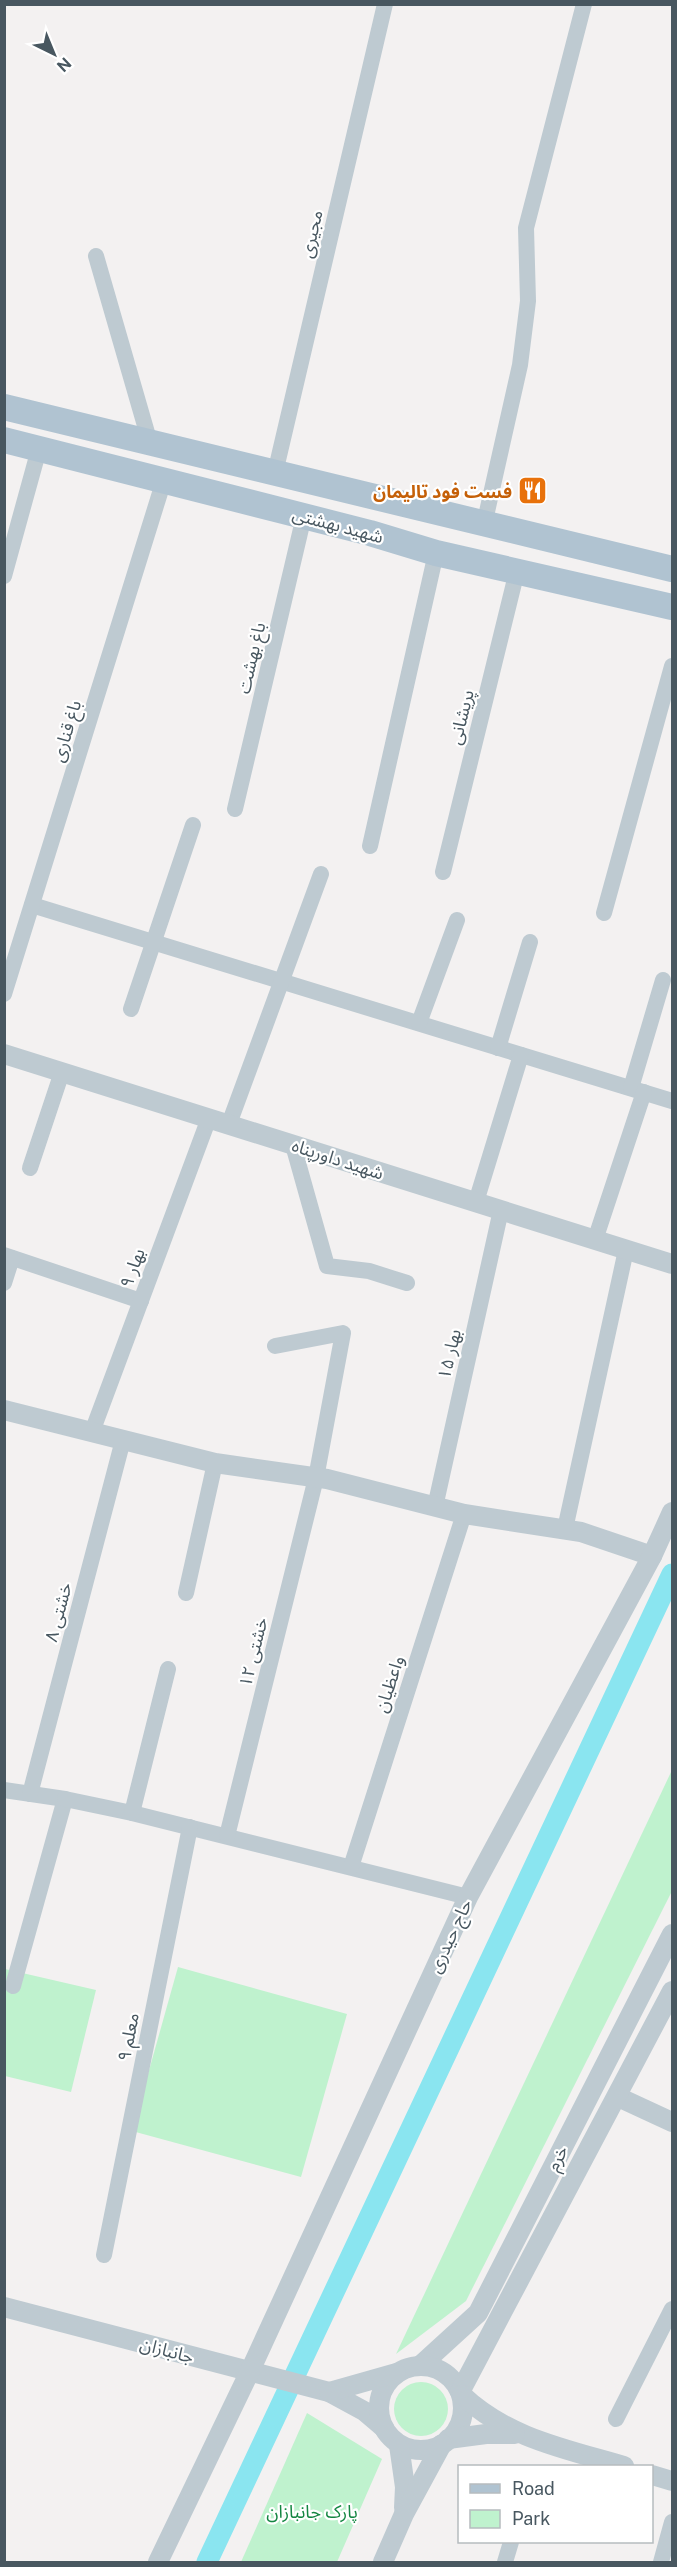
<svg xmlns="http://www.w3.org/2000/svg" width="677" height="2567" font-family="'Public Sans','Noto Sans Arabic',sans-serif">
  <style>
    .green { fill: #bff2ce }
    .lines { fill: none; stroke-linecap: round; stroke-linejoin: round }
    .canal { stroke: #8ae5f0; stroke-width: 21 }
    .minor { stroke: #becad1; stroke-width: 16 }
    .tertiary { stroke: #becad1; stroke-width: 20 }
    .primary { stroke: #b0c3d1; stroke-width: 26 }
    .labels { text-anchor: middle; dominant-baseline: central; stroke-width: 4.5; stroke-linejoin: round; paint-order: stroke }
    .street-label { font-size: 18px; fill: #485760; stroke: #fff }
    .food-label { font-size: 18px; font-weight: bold; fill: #c56008; stroke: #fff; text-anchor: end }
    .park-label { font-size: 18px; fill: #148642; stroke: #fff }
  </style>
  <rect width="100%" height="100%" fill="#f3f1f1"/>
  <!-- green -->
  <g class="green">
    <path d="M672,1770V1891L466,2301L396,2354Z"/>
    <path d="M178,1967L347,2014L301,2177L132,2131Z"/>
    <path d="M5,1969L96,1990L71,2092L5,2076Z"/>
    <circle cx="421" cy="2409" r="27"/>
    <path d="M307,2413L382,2459L337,2562H241Z"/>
  </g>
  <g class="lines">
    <!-- canal -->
    <path class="canal" d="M207,2562L672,1574"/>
    <!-- minor -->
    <g class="minor">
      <path d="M96,256L150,443"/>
      <path d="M275,473L385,4"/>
      <path d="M484,525L520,365L528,301L526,228L584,4"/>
      <path d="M4,576L39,449"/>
      <path d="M235,809L304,516"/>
      <path d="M370,846L436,553"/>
      <path d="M443,872L517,571"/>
      <path d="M32,905L672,1101"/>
      <path d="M604,913L672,666"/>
      <path d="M4,994L164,480"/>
      <path d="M131,1009L193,825"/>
      <path d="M419,1023L457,920"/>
      <path d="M498,1048L530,942"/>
      <path d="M631,1088L663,980"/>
      <path d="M229,1124L321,874"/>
      <path d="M293,1145L327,1266L369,1271L407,1283"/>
      <path d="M30,1168L62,1072"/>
      <path d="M476,1202L521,1055"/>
      <path d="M595,1240L644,1092"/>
      <path d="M4,1255L141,1301"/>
      <path d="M4,1283L12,1258"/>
      <path d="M92,1432L209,1118"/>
      <path d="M435,1507L501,1210"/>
      <path d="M565,1529L626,1250"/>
      <path d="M186,1593L215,1463"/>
      <path d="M4,1790L65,1799L13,1986"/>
      <path d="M30,1794L123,1440"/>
      <path d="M65,1799L132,1813L468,1897"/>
      <path d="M132,1813L168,1669"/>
      <path d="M227,1836L316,1478L343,1333L275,1346"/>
      <path d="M351,1867L464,1514"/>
      <path d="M104,2255L190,1827"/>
      <path d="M616,2419L672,2309"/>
      <path d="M505,2562L511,2542"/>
      <path d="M661,2562L672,2522"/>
    </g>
    <!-- tertiary -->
    <g class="tertiary">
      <path d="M4,1054L672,1264"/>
      <path d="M4,1410L215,1463L327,1479L464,1514L581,1532L652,1556"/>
      <path d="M618,2097L672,2122"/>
      <path d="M4,2307L329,2392L364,2411L384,2428"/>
      <path d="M421,2365L478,2313L672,1934"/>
      <circle cx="421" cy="2408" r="42"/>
      <path d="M329,2392L396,2373"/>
      <path d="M460,2392L672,1991"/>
      <path d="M462,2395C507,2438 566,2449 624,2466"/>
      <path d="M448,2439L486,2434H515"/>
      <path d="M399,2445L405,2487L404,2508"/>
      <path d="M652,2475L672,2481"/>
      <path d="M158,2562L250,2371L468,1897L652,1556L672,1512"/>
      <path d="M383,2562L404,2514L442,2444"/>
    </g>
    <!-- primary -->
    <g class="primary">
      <path d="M4,407L672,569"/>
      <path d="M4,440L370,533L436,553L672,607"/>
    </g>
  </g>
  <!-- icons -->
  <defs>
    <symbol id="restaurant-square" viewBox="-11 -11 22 22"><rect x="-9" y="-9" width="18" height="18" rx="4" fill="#e8710a" stroke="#fff"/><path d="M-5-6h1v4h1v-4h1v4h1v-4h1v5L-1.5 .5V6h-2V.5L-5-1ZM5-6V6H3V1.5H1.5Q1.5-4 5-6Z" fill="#fff"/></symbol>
  </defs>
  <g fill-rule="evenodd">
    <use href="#restaurant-square" x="516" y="474" width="33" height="33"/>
  </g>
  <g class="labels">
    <!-- street labels -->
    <g class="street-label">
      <text transform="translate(311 234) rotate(-77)">مجیری</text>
      <text transform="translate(338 525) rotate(15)">شهید بهشتی</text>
      <text transform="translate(251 658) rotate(-77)">باغ بهشت</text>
      <text transform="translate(461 717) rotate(-76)">پریشانی</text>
      <text transform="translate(66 731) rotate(-73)">باغ قناری</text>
      <text transform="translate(338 1159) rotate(18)">شهید داورپناه</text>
      <text transform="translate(132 1268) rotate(-70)">بهار ۹</text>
      <text transform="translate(449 1354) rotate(-77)">بهار ۱۵</text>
      <text transform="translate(58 1612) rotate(-75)">خشتی ۸</text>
      <text transform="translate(253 1652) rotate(-76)">خشتی ۱۲</text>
      <text transform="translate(389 1684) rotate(-72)">واعظیان</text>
      <text transform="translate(450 1936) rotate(-65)">حاج حیدری</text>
      <text transform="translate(128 2037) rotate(-79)">معلم ۹</text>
      <text transform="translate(557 2158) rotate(-63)">خرم</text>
      <text transform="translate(167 2350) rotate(15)">جانبازان</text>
    </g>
    <!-- food labels -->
    <g class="food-label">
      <text x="512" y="491">فست فود تالیمان</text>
    </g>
    <!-- park labels -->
    <g class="park-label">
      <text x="312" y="2511">پارک جانبازان</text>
    </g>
  </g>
  <!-- border -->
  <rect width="677" height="2567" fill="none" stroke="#485760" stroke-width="12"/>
  <!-- legend -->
  <rect x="458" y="2465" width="195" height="78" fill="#ffffff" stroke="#b6bcbf" stroke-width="1.5"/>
  <rect x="470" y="2484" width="30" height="9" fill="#b0c3d1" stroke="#b6bcbf" stroke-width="1.5"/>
  <text x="512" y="2495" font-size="18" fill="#485760">Road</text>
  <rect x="470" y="2510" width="30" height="18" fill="#bff2ce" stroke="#b6bcbf" stroke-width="1.5"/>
  <text x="512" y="2525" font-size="18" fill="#485760">Park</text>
  <!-- north arrow -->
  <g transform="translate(54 54) rotate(137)" stroke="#ffffff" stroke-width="4.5" paint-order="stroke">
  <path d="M0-4.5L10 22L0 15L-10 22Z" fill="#485760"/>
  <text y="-9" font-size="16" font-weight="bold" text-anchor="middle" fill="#485760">N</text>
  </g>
</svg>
